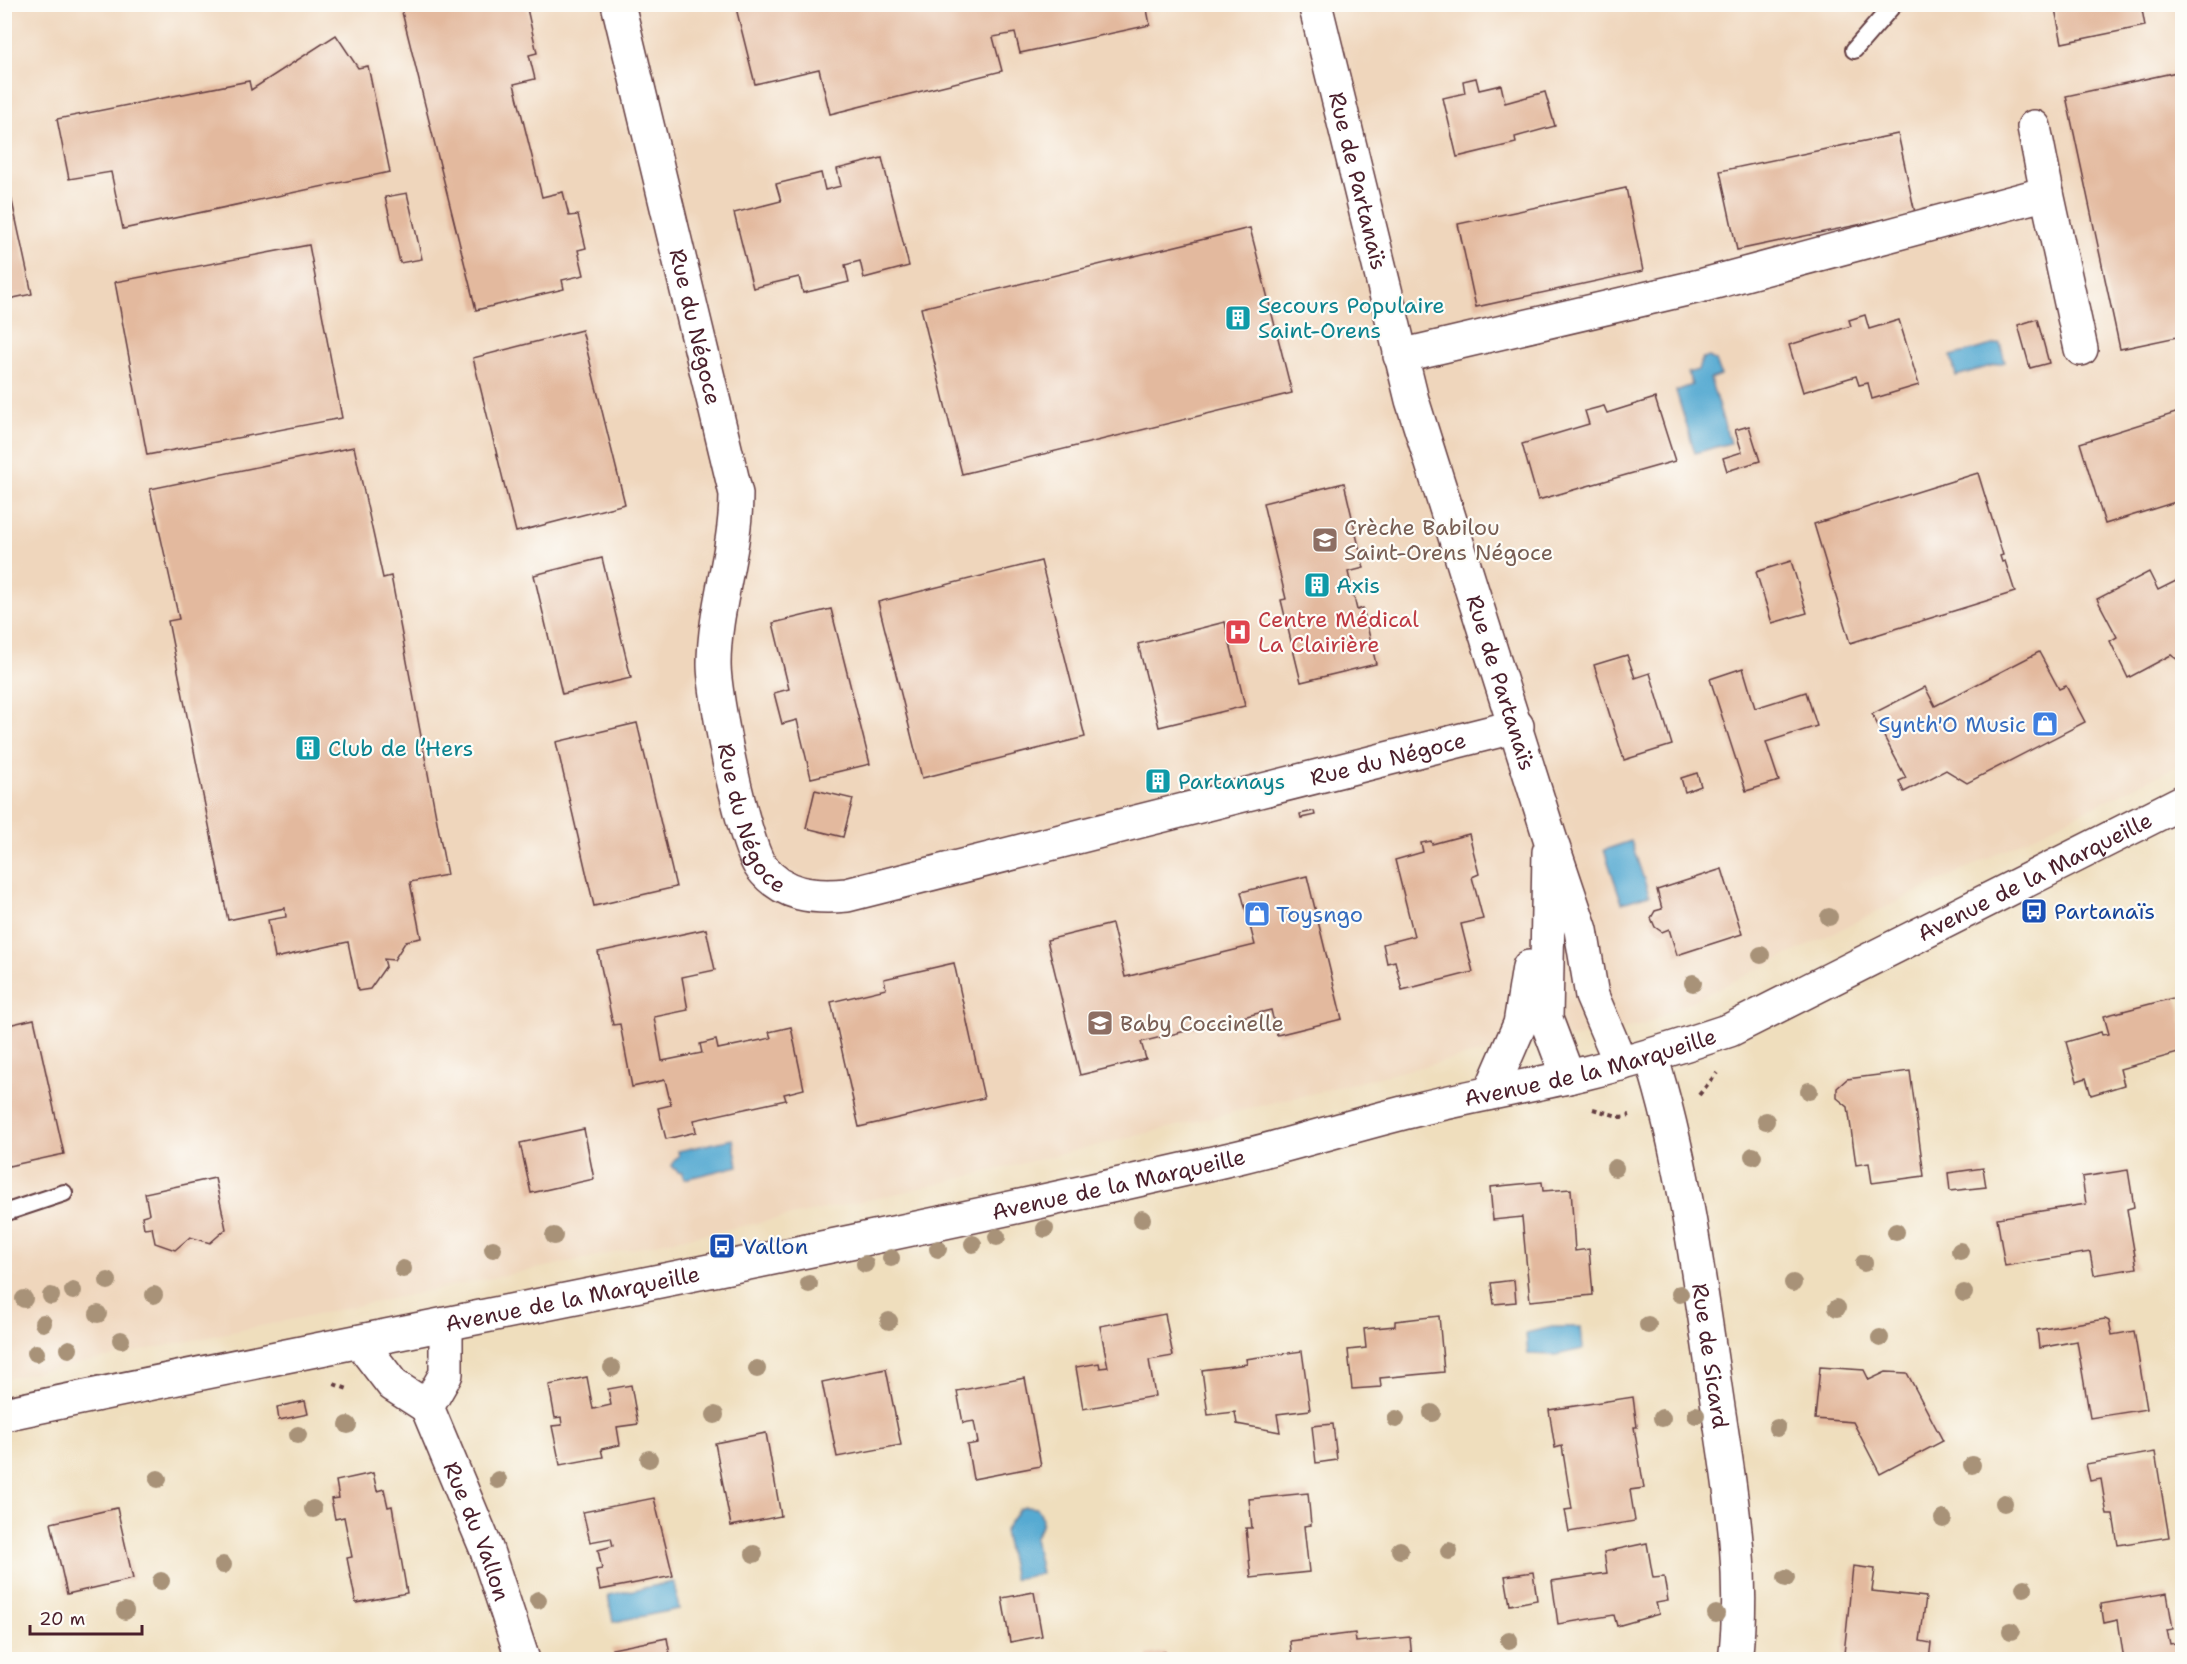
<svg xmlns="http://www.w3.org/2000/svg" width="2187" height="1664" font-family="'Shantell Sans',sans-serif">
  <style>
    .built { fill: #efd6bc }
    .water { fill: #56aad2; stroke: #50647e; stroke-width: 1.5 }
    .building { fill: #e3b99e }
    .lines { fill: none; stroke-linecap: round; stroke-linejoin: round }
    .service-casing { stroke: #633c41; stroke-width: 20 }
    .minor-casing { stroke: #633c41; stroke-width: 36 }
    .tertiary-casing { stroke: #633c41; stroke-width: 36 }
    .path { stroke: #633c41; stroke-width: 4; stroke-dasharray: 4.5 4.5; stroke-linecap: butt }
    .service { stroke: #fff; stroke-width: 16 }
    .minor { stroke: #fff; stroke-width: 33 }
    .tertiary { stroke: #fff; stroke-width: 33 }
    .tree { fill: #a89278 }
    .labels { text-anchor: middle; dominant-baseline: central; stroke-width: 4.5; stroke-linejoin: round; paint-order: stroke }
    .street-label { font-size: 22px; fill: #4a1f2b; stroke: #fdfcf7 }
    .culture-label { font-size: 22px; fill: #0d838f; stroke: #fdfcf7; text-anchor: start }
    .education-label { font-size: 22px; fill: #785e54; stroke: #fdfcf7; text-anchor: start }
    .health-label { font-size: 22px; fill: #be3a42; stroke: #fdfcf7; text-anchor: start }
    .shop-label { font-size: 22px; fill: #366cbe; stroke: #fdfcf7; text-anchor: end }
    .transit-label { font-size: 22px; fill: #164399; stroke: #fdfcf7; text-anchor: start }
  </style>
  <rect width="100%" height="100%" fill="#fdfcf7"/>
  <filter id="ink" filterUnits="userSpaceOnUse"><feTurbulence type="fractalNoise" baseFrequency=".0167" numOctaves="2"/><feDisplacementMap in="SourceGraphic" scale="12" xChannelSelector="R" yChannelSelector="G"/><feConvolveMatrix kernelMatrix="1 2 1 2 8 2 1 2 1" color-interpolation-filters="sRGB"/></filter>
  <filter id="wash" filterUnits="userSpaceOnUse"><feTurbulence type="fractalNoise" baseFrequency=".008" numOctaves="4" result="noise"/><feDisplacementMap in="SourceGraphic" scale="24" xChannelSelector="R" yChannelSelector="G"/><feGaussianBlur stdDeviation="1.35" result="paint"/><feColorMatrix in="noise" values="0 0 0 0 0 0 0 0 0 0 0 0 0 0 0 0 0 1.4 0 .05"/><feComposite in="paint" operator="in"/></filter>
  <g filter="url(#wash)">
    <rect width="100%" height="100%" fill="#efdebd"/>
    <!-- built -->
    <path class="built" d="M5,5H2182V764L1643,1025L1462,1057L887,1196L5,1379Z"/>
    <!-- water -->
    <g class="water">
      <path d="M2000,343L2005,362L1956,376L1951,356Z"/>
      <path d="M1709,357L1716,361L1721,375L1710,379L1730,443L1695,453L1676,391L1692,385L1688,373L1698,370L1702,359Z"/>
      <path d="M1631,841L1649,895L1622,903L1604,850Z"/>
      <path d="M733,1139L738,1166L684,1179L682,1173L678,1172L672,1166L674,1160L679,1156L678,1151Z"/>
      <path d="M1552,1327H1581L1583,1349L1556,1355L1528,1354L1526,1333Z"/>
      <path d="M1025,1507L1037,1508C1046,1519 1041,1527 1034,1538L1041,1574L1014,1579L1004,1531L1019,1509Z"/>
      <path d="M674,1582L679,1609L613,1622L608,1595Z"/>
    </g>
    <g id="blocks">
      <!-- building -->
      <g class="building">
        <path d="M400,4H526L537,53L529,55L535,79L514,84L542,197L563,192L569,216L578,215L586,248L578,250L584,275L562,280L564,289L476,310Z"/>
        <path d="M735,4H1146L1150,25L1020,53L1015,33L993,37L1002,71L830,114L819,69L755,84Z"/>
        <path d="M2054,4H2141L2145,26L2062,43Z"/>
        <path d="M336,35L358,68L368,66L390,172L123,229L111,172L69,179L57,119L249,81L251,90Z"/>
        <path d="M2177,72L2182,96V336L2120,349L2066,96Z"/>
        <path d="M1476,78L1479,90L1501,85L1505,103L1545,92L1555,126L1515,137L1516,143L1457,157L1443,98L1465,93L1463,81Z"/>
        <path d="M1898,134L1915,213L1737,250L1720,171Z"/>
        <path d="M882,158L909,266L864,278L860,261L845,265L849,282L803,293L799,277L753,288L734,213L781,201L776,184L821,173L825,190L841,186L837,169Z"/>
        <path d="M4,164L32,294L4,300Z"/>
        <path d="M1626,188L1643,271L1476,307L1458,224Z"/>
        <path d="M407,193L422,259L400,263L385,197Z"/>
        <path d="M1250,228L1292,393L962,474L921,308Z"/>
        <path d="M309,245L342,418L147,455L115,282Z"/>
        <path d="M1865,315L1869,329L1899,320L1919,385L1872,399L1868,383L1859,385L1856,376L1803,392L1789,345L1851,326L1849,320Z"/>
        <path d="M2037,319L2049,363L2030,368L2018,325Z"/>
        <path d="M582,330L625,504L516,532L473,358Z"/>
        <path d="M1655,398L1675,461L1538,500L1522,444L1589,424L1585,411L1604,406L1607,413Z"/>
        <path d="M2182,411V500L2105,524L2080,443Z"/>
        <path d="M1749,426L1760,461L1727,471L1723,458L1742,452L1735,430Z"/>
        <path d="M354,447L383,578L391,576L447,875L410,882L421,938L406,941L394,960L384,959L386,966L370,989L358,991L348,942L275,958L268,920L286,917L285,908L228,920L168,621L179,619L150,489Z"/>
        <path d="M1978,473L2003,555L2000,556L2002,562L2005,561L2015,592L1850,643L1814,524Z"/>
        <path d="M1344,483L1364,568L1348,572L1357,610L1363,608L1376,664L1301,682L1281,600L1286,599L1263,503Z"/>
        <path d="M602,558L631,678L562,694L534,575Z"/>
        <path d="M1041,561L1085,737L922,778L878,602Z"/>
        <path d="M1791,561L1807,613L1772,623L1756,572Z"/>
        <path d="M2149,572L2158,590L2182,578V663L2171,655L2128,678L2110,641L2117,637L2097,599Z"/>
        <path d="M831,609L870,764L811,778L797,720L782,724L774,693L789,689L773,623Z"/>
        <path d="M1225,622L1245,706L1159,727L1138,644Z"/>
        <path d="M2039,652L2059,689L2066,686L2085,722L1967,783L1946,770L1904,792L1899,781L1906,778L1872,714L1925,687L1935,706Z"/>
        <path d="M1627,655L1635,678L1650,673L1672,745L1624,760L1594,665Z"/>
        <path d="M1743,668L1755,708L1806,692L1817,726L1766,742L1779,781L1746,791L1710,679Z"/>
        <path d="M637,723L676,887L594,906L556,742Z"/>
        <path d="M1164,773L1167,784L1151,788L1148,777Z"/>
        <path d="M1697,773L1701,786L1685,792L1681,778Z"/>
        <path d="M815,790L853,799L843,837L806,828Z"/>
        <path d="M1314,811L1315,815L1301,818L1300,814Z"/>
        <path d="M1469,834L1479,874L1472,877L1483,919L1461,924L1473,972L1402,990L1395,961L1387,963L1383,944L1414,936L1395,860L1423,852L1421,843L1431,841L1432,844Z"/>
        <path d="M1722,869L1742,934L1677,955L1669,929L1662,932L1655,927L1651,918L1655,911L1662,909L1657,890Z"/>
        <path d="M1307,876L1342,1019L1277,1035L1271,1010L1141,1042L1146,1059L1080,1075L1047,940L1112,924L1125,977L1255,945L1241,892Z"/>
        <path d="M706,929L715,970L682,977L688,1010L654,1017L662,1061L702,1053L700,1044L716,1040L718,1049L771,1038L769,1032L791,1027L804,1089L784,1094L786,1100L694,1120L696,1132L666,1139L658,1108L671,1105L665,1080L632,1087L620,1024L613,1025L598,952Z"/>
        <path d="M954,963L984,1098L859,1127L831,1002L886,989L884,979Z"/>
        <path d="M2177,997L2182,1016V1052L2120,1069L2124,1085L2091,1095L2086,1078L2077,1081L2066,1042L2101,1032L2102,1035L2109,1034L2104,1016Z"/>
        <path d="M34,1019L64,1154L4,1167V1026Z"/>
        <path d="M1910,1071L1924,1176L1872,1183L1869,1163L1856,1165L1848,1107L1837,1098V1088L1847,1079Z"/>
        <path d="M584,1129L594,1179L531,1193L520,1143Z"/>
        <path d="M1983,1168L1986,1187L1950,1191L1948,1173Z"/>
        <path d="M2128,1170L2134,1207L2127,1209L2137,1268L2094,1275L2090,1252L2005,1266L1997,1218L2086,1204L2082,1177Z"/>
        <path d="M215,1178L226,1229L210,1243L190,1237L175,1250L155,1243L152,1227L144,1228L142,1216L149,1214L145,1193Z"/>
        <path d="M1542,1182L1543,1191L1571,1189L1575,1251L1589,1249L1593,1295L1530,1301L1522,1217L1493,1220L1490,1187Z"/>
        <path d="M1514,1280L1516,1302L1494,1304L1491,1283Z"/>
        <path d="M1165,1314L1173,1356L1149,1360L1155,1396L1083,1409L1076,1367L1099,1363L1100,1368L1108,1367L1100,1326Z"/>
        <path d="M1439,1316L1444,1372L1380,1378L1381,1387L1352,1389L1348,1350L1366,1348L1364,1329L1395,1326V1321Z"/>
        <path d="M2105,1319L2109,1321L2112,1335L2134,1331L2147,1409L2090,1418L2077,1341L2039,1348L2037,1330Z"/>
        <path d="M1302,1351L1310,1410L1277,1414L1280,1432L1237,1424L1235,1412L1208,1415L1202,1370L1247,1364L1246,1359Z"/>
        <path d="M1820,1367L1864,1370L1869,1380L1886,1372L1907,1373L1943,1441L1880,1474L1853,1422L1815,1419Z"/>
        <path d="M886,1369L901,1445L837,1457L822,1382Z"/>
        <path d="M587,1377L593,1409L611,1405L608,1389L631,1385L638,1424L617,1427L620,1445L601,1449L603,1457L560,1465L552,1426L562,1425L561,1417L555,1418L549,1385Z"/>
        <path d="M1025,1378L1041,1466L973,1479L967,1445L978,1443L974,1421L963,1423L957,1391Z"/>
        <path d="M1633,1397L1637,1427H1634L1644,1488L1630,1490L1635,1521L1569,1532L1565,1510L1572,1509L1562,1446L1555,1448L1549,1410Z"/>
        <path d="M305,1401L308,1414L279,1420L277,1407Z"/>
        <path d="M1333,1424L1337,1460L1316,1463L1312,1426Z"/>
        <path d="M766,1433L781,1516L731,1526L715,1443Z"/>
        <path d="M2155,1452L2169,1537L2118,1545L2113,1515H2107L2101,1479L2090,1481L2086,1464Z"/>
        <path d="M373,1473L377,1491L384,1489L388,1507L392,1506L407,1593L356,1603L347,1558L352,1557L344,1517L335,1519L331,1499L339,1498L336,1481Z"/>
        <path d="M1308,1493L1311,1525L1304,1526L1309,1572L1251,1578L1246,1528H1252L1249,1499Z"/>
        <path d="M654,1498L673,1576L600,1590L596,1570L602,1569L598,1550L613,1546L611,1538L590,1542L583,1512Z"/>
        <path d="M117,1508L133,1579L67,1594L51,1523Z"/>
        <path d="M1647,1543L1653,1578L1664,1577L1668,1601L1656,1603L1659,1614L1617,1626L1614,1615L1558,1624L1552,1581L1607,1573L1604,1552Z"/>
        <path d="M1853,1566L1875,1569L1872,1591L1926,1597L1920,1641L1931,1643L1929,1660H1888L1844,1654Z"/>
        <path d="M1533,1572L1537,1600L1510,1605L1505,1576Z"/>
        <path d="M1034,1592L1042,1636L1010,1642L1002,1598Z"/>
        <path d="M2167,1593L2173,1629L2167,1630L2170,1644L2176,1643L2178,1660H2124L2118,1620L2104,1623L2101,1604Z"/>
        <path d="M1355,1633L1356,1642L1410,1637L1412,1660H1292L1290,1641Z"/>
        <path d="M667,1638L671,1660H614L612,1649Z"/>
        <path d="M1165,1652L1166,1660H1147V1655Z"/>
      </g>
    </g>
  </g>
  <g filter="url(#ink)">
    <use href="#blocks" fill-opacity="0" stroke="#633c41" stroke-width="1.5"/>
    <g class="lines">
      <defs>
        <g id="service">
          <path d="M1854,50L1894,4"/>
          <path d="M4,1213L64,1193"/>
        </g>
        <g id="minor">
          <path id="s1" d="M618,4L736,494C736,552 714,607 714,664C714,697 743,843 761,867C783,896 814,898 847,895L1517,726"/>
          <path id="s2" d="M1315,4L1412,400L1550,838L1581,930L1592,996L1621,1064"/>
          <path d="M2034,127L2047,193"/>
          <path d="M1400,356L1704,285L2047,193L2081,349"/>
          <path d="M1549,852L1546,1019L1568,1077"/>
          <path id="s3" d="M1651,1056C1684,1161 1698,1271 1714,1380C1727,1473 1747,1566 1735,1660"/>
          <path d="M1490,1093L1520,1024L1529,967"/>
          <path id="s4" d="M446,1326V1374L427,1407L486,1548L523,1660"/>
          <path d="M360,1342L393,1385L427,1407"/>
        </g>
        <g id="tertiary">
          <path id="s5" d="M4,1414C416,1327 830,1252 1239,1157C1297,1143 1354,1125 1411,1111C1469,1096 1527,1087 1585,1073C1634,1061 1682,1046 1730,1030L2182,802"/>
        </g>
      </defs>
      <!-- service casing -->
      <use href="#service" class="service-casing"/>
      <!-- minor casing -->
      <use href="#minor" class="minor-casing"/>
      <!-- tertiary casing -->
      <use href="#tertiary" class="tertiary-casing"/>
      <!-- path -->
      <g class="path">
        <path d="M1699,1095L1717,1073"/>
        <path d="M1593,1109L1621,1117L1630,1115"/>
        <path d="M334,1384L350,1390"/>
      </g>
      <!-- service -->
      <use href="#service" class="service"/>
      <!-- minor -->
      <use href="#minor" class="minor"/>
      <!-- tertiary -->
      <use href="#tertiary" class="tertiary"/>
    </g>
    <!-- trees -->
    <g class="tree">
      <circle cx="1829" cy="917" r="9"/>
      <circle cx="1761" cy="955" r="9"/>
      <circle cx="1693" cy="983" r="9"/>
      <circle cx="1809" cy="1091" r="9"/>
      <circle cx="1766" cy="1121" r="9"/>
      <circle cx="1753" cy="1156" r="9"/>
      <circle cx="1615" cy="1168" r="9"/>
      <circle cx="1142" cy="1219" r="9"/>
      <circle cx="1045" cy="1229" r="9"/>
      <circle cx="1896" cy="1232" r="9"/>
      <circle cx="554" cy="1236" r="9"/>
      <circle cx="997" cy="1237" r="9"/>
      <circle cx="973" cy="1244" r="9"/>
      <circle cx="493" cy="1249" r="9"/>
      <circle cx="938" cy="1249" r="9"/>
      <circle cx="1960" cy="1251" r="9"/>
      <circle cx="891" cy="1258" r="9"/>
      <circle cx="1864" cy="1263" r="9"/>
      <circle cx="865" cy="1264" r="9"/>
      <circle cx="403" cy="1269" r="9"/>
      <circle cx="108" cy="1281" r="9"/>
      <circle cx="1793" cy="1283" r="9"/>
      <circle cx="809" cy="1284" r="9"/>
      <circle cx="73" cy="1291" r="9"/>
      <circle cx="1964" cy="1293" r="9"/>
      <circle cx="1680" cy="1294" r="9"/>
      <circle cx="154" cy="1295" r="9"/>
      <circle cx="51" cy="1296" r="9"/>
      <circle cx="24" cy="1299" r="9"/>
      <circle cx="1837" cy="1308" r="9"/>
      <circle cx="98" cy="1314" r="9"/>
      <circle cx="889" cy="1321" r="9"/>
      <circle cx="43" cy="1323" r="9"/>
      <circle cx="1648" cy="1325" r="9"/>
      <circle cx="1880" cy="1338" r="9"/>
      <circle cx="121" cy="1340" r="9"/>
      <circle cx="69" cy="1349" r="9"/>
      <circle cx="36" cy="1353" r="9"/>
      <circle cx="612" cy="1368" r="9"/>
      <circle cx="757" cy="1369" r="9"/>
      <circle cx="1432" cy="1413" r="9"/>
      <circle cx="715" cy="1415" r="9"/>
      <circle cx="1696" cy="1415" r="9"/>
      <circle cx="1662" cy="1418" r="9"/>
      <circle cx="1396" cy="1419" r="9"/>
      <circle cx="348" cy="1425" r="9"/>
      <circle cx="1777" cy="1428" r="9"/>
      <circle cx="298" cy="1435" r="9"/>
      <circle cx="649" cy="1459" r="9"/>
      <circle cx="1972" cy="1465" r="9"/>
      <circle cx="158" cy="1479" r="9"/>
      <circle cx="498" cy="1480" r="9"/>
      <circle cx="2004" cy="1503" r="9"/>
      <circle cx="313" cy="1509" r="9"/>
      <circle cx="1943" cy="1519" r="9"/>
      <circle cx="1400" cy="1550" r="9"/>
      <circle cx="1449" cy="1551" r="9"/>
      <circle cx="754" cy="1554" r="9"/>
      <circle cx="223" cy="1565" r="9"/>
      <circle cx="1786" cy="1578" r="9"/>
      <circle cx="161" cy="1581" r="9"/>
      <circle cx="2024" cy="1588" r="9"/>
      <circle cx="538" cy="1600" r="9"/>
      <circle cx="125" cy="1611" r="9"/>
      <circle cx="1716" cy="1614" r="9"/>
      <circle cx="2011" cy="1631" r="9"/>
      <circle cx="1509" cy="1640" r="9"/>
    </g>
  </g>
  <!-- icons -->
  <defs>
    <symbol id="building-square" viewBox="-11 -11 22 22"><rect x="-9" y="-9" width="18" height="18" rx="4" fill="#0f9aa8" stroke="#fdfcf7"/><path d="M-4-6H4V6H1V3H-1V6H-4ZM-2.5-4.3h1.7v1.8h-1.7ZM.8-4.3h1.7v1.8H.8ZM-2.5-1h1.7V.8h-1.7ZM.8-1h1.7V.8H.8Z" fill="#fff"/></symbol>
    <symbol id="school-square" viewBox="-11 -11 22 22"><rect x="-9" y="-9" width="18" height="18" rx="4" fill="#8d6e63" stroke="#fdfcf7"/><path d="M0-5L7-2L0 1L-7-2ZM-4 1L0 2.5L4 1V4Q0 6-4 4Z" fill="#fff"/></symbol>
    <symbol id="hospital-square" viewBox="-11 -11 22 22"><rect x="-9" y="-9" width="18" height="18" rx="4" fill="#e0444e" stroke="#fdfcf7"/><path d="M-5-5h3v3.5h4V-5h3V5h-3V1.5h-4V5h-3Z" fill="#fff"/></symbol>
    <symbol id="shop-square" viewBox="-11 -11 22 22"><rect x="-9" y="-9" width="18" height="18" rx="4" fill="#3f7fe0" stroke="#fdfcf7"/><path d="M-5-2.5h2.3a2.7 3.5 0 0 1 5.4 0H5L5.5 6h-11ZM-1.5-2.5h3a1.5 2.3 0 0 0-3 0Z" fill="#fff"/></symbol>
    <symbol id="bus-square" viewBox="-11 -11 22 22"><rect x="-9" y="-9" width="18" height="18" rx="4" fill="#1a4fb4" stroke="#fdfcf7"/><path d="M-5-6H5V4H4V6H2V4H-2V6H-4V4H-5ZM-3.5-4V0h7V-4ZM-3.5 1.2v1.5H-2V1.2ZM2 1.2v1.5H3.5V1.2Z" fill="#fff"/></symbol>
  </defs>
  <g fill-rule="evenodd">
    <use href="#building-square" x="1223" y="303" width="30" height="30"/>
    <use href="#school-square" x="1310" y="525" width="30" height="30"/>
    <use href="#building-square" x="1302" y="570" width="30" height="30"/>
    <use href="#hospital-square" x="1223" y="617" width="30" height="30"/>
    <use href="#shop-square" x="2030" y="709" width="30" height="30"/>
    <use href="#building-square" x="293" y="733" width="30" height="30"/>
    <use href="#building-square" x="1143" y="766" width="30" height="30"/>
    <use href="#bus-square" x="2019" y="896" width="30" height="30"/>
    <use href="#shop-square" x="1242" y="899" width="30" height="30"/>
    <use href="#school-square" x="1085" y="1008" width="30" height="30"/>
    <use href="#bus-square" x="707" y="1231" width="30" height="30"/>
  </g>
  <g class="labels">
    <!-- street labels -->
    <g class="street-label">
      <text stroke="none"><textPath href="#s2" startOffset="182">Rue de Partanaïs</textPath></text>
      <text stroke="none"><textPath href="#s1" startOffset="332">Rue du Négoce</textPath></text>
      <text stroke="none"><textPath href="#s2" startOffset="704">Rue de Partanaïs</textPath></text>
      <text stroke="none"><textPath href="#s1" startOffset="1538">Rue du Négoce</textPath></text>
      <text stroke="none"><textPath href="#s1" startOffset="836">Rue du Négoce</textPath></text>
      <text stroke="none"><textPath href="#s5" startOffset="2110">Avenue de la Marqueille</textPath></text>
      <text stroke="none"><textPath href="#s5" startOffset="1624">Avenue de la Marqueille</textPath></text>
      <text stroke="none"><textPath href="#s5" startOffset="1138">Avenue de la Marqueille</textPath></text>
      <text stroke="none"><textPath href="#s5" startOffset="580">Avenue de la Marqueille</textPath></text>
      <text stroke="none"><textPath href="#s3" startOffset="306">Rue de Sicard</textPath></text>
      <text stroke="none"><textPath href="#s4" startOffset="220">Rue du Vallon</textPath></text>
    </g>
    <!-- culture labels -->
    <g class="culture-label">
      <text x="1258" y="305">Secours Populaire<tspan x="1258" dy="25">Saint-Orens</tspan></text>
      <text x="1336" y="585">Axis</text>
      <text x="328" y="748">Club de l’Hers</text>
      <text x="1178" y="781">Partanays</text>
    </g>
    <!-- education labels -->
    <g class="education-label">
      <text x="1344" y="527">Crèche Babilou<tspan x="1344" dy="25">Saint-Orens Négoce</tspan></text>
      <text x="1120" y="1023">Baby Coccinelle</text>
    </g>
    <!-- health labels -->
    <g class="health-label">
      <text x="1258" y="619">Centre Médical<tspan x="1258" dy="25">La Clairière</tspan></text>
    </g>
    <!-- shop labels -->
    <g class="shop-label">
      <text x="2026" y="724">Synth'O Music</text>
      <text x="1276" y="914" text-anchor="start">Toysngo</text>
    </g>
    <!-- transit labels -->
    <g class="transit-label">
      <text x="2054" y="911">Partanaïs</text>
      <text x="742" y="1246">Vallon</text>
    </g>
  </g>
  <!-- margin -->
  <rect width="2187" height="1664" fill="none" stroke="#fdfcf7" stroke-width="24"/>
  <!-- scale -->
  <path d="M30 1625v9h112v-9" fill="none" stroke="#4a1f2b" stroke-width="3"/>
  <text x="39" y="1625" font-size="18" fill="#4a1f2b" stroke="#fdfcf7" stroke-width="4.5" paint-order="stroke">20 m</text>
</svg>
